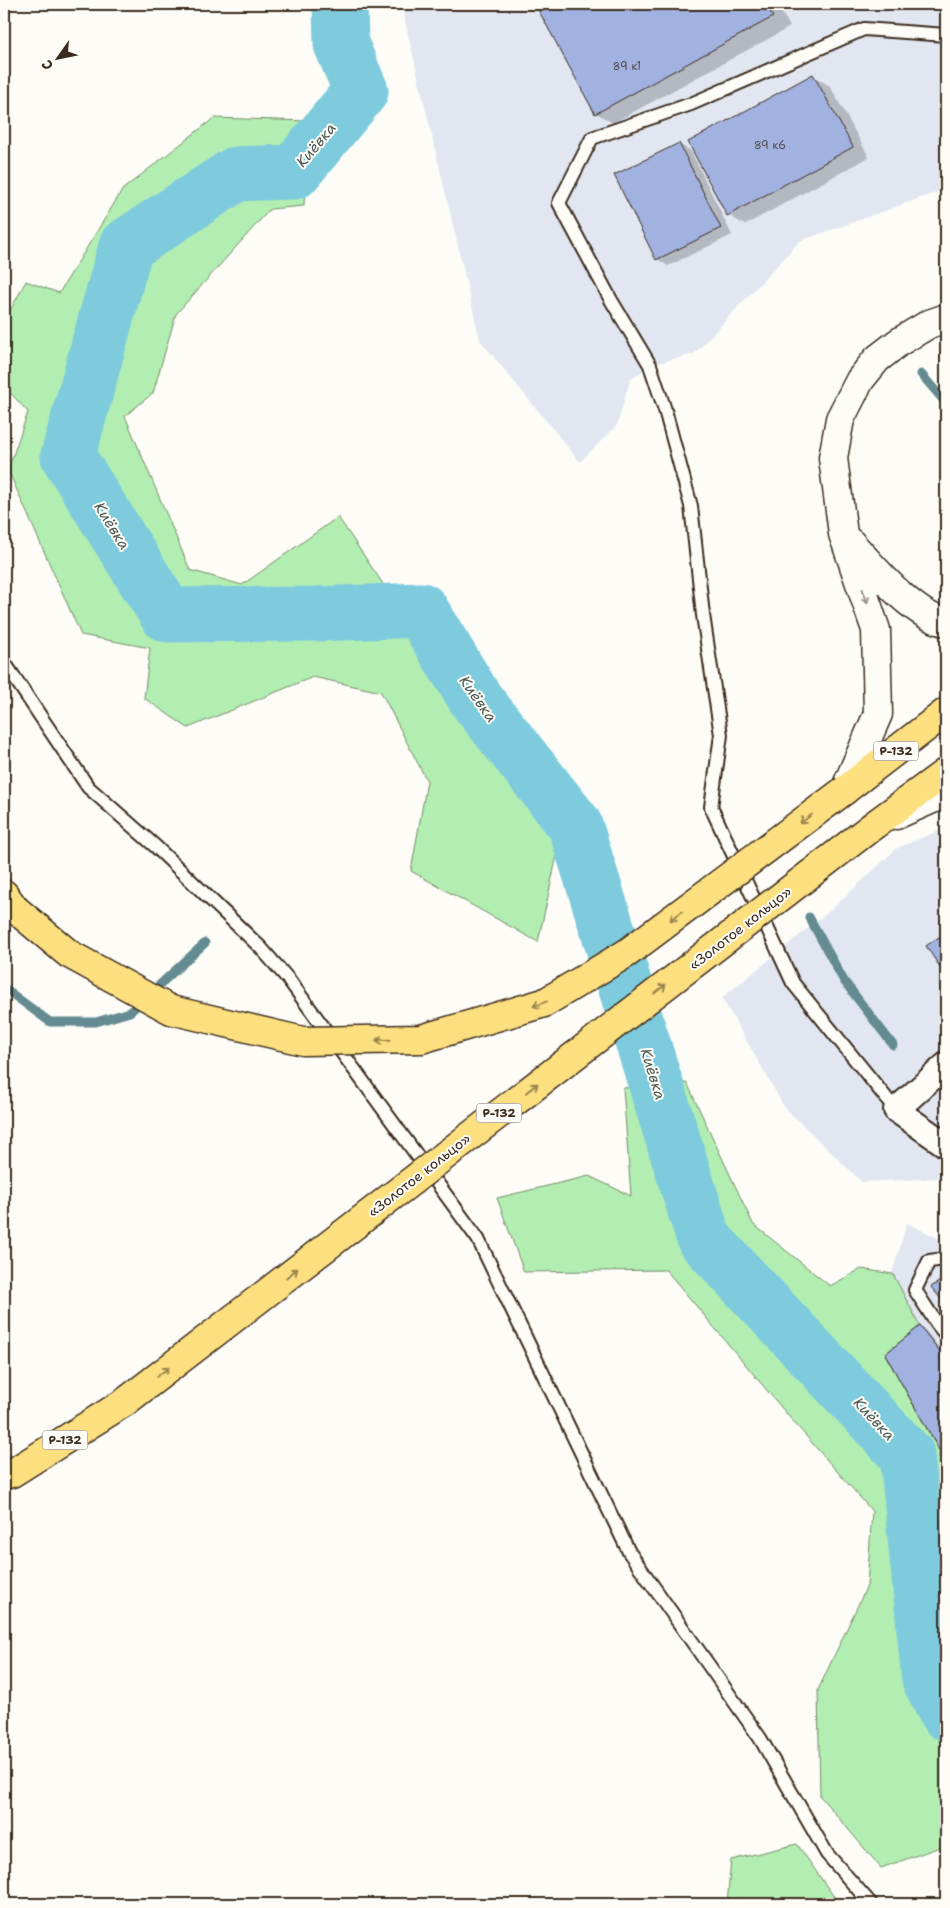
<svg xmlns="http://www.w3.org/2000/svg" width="950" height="1908" font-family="'Shantell Sans',sans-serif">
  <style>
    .built { fill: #e1e6f0 }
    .green { fill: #b2edb2; stroke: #768c68 }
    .shadow { fill: #0003 }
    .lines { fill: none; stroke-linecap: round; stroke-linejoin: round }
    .stream { stroke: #638b91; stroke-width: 9 }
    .river { stroke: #7ecbdd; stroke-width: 55 }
    .building { fill: #a1b2e1; stroke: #3b2a1e }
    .service-casing { stroke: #3b2a1e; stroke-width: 16 }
    .minor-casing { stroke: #3b2a1e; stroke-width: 28 }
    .secondary-casing { stroke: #3b2a1e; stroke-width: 31 }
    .trunk-casing { stroke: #3b2a1e; stroke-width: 31 }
    .service { stroke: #fdfcf7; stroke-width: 12 }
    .minor { stroke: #fdfcf7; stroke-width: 24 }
    .secondary { stroke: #fdfcf7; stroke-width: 28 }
    .trunk { stroke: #fce080; stroke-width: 28 }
    .trunk-bridge-casing { stroke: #3b2a1e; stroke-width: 31; stroke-linecap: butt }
    .trunk-bridge { stroke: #fce080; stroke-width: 28 }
    .oneway { stroke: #9c938a }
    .oneway2 { stroke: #9c854f }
    .labels { text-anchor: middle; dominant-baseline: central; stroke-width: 4; stroke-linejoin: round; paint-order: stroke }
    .number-label { font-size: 11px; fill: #544c4f }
    .shield { fill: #fdfcf7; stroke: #75695f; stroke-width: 1 }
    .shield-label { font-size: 12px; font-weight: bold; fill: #3b2a1e }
    .street-label { font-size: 14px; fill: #3b2a1e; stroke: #fdfcf7 }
    .water-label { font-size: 15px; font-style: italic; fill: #4f5a57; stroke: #fdfcf7 }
  </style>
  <rect width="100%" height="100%" fill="#fdfcf7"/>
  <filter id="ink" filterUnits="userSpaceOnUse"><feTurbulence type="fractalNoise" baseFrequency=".02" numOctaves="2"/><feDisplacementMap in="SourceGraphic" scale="10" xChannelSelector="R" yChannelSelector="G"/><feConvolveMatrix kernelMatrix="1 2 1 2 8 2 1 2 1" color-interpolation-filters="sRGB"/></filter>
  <g filter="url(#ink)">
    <!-- built -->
    <g class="built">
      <path d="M401,4H946V189L800,241L694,354L650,365L630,380L617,425L580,462L480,340Z"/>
      <path d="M946,828V1182L939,1178L862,1182L785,1108L722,998L832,909L897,848Z"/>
      <path d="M907,1223L946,1242V1563L939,1450L874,1335Z"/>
    </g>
    <!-- green -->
    <g class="green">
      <path d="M214,118L308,121L304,206L270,209L176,314L153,393L125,416L190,570L242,585L338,517L559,846L538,942L411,871L427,781L381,692L313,677L188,728L144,698L150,648L81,635L8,470L28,412L4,386V322L26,281L59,293L123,189Z"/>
      <path d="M687,1083L753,1224L830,1286L861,1269L893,1274L920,1326L885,1354L939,1450L946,1563V1848L943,1846L881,1868L820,1796L818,1690L867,1586L872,1511L791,1419L666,1270L524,1272L497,1198L589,1176L631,1196L623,1088Z"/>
      <path d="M797,1844L839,1904H727L731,1860Z"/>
    </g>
    <!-- shadow -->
    <g class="shadow">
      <path d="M537,4H777L790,27L613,123L596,113Z"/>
      <path d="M792,4H807L799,8Z"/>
      <path d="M813,76L830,86L869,157L745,225L728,215Z"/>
      <path d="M679,144L691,151L732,235L668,266L657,259Z"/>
      <path d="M946,934V971L943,969L928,946Z"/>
      <path d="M920,1327L925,1330L946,1357V1456L940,1449Z"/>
    </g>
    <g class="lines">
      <!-- stream -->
      <g class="stream">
        <path d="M921,374L946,403"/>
        <path d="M809,917L844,981L893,1045"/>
        <path d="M4,988L50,1022H96L130,1012L205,943"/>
      </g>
      <!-- river -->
      <path class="river" d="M340,4L341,44L361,91L294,172L236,174L126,246L68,456L167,615L314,614L421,610L476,700L575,825L704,1239L907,1455L929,1679L946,1713"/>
    </g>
    <!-- building -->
    <g class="building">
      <path d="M535,4H766L773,17L595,114Z"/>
      <path d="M813,74L853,147L727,216L688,142Z"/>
      <path d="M679,143L721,228L656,260L614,175Z"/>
      <path d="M946,932V967L942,970L926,946Z"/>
      <path d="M946,1277V1305L931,1287Z"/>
      <path d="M920,1326L946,1359V1457L939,1450L885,1354Z"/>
    </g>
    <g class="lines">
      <defs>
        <g id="service">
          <path d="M4,662L88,787L155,846L261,948L289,980L478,1239L629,1552L760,1738L827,1854L871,1904"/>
          <path d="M896,1110L793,983L711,807L721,735L703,615L691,506L665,410L650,365L611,300L559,203L592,138L691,104L864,29L946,35"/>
          <path d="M946,1259L929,1261L915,1290L937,1324L946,1335"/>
        </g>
        <path id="minor" d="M946,1065L896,1110L946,1145"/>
        <g id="secondary">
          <path d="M851,543C873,567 914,617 946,622"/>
          <path d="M845,790L878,714L876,630L843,534L833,458L840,419L860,380L877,359L899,342L929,324L946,318"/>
          <path d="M896,815L946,793"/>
        </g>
        <g id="trunk">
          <path d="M845,790L946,712"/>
          <path d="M874,825L946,772"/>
          <path d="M4,894L15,909"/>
          <path d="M4,1475L12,1473L125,1402"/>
        </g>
      </defs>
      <!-- service casing -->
      <use href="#service" class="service-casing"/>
      <!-- minor casing -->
      <use href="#minor" class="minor-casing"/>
      <!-- secondary casing -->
      <use href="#secondary" class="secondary-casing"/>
      <!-- trunk casing -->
      <use href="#trunk" class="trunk-casing"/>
      <!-- service -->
      <use href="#service" class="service"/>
      <!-- minor -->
      <use href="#minor" class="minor"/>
      <!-- secondary -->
      <use href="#secondary" class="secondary"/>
      <!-- trunk -->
      <use href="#trunk" class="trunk"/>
      <defs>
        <g id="trunk-bridge">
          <path d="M15,909L69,954L171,1010L303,1041L421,1039L544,1003L627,953L845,790"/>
          <path d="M125,1402L874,825"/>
        </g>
      </defs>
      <!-- trunk-bridge casing -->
      <use href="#trunk-bridge" class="trunk-bridge-casing"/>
      <!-- trunk-bridge -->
      <use href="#trunk-bridge" class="trunk-bridge"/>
    </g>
    <!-- one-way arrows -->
    <defs><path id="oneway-shaft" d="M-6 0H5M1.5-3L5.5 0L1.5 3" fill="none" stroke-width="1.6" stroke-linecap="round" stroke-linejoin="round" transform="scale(1.25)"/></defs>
    <use class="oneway" href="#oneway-shaft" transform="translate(865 596) rotate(71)"/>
    <g class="oneway2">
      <use href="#oneway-shaft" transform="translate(806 819) rotate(143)"/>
      <use href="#oneway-shaft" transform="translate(676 916) rotate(143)"/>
      <use href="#oneway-shaft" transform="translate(660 989) rotate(-38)"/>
      <use href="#oneway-shaft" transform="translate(540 1004) rotate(160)"/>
      <use href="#oneway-shaft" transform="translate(383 1040) rotate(179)"/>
      <use href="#oneway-shaft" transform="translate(532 1088) rotate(-38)"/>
      <use href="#oneway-shaft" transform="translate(292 1273) rotate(-38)"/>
      <use href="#oneway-shaft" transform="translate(163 1372) rotate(-38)"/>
    </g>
  </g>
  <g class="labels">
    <!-- number labels -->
    <g class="number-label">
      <text x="627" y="66">89 к1</text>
      <text x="770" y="145">89 к6</text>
    </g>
    <!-- shield labels -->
    <g class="shield">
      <rect x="873.5" y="741.5" width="45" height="19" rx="4"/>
      <rect x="476.5" y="1103.5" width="45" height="19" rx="4"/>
      <rect x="42.5" y="1430.5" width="45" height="19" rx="4"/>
    </g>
    <g class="shield-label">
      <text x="896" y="751">Р-132</text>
      <text x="499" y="1113">Р-132</text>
      <text x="65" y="1440">Р-132</text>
    </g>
    <!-- street labels -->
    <g class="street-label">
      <text transform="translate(740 928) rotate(-38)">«Золотое кольцо»</text>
      <text transform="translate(419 1175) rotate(-38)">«Золотое кольцо»</text>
    </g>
    <!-- water labels -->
    <g class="water-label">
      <text transform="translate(316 145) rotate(-50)">Киёвка</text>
      <text transform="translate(112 526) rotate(58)">Киёвка</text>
      <text transform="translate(478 699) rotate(55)">Киёвка</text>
      <text transform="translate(653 1074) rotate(73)">Киёвка</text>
      <text transform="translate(874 1419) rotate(47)">Киёвка</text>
    </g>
  </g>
  <!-- margin -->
  <rect width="950" height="1908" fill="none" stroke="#fdfcf7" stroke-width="20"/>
  <rect x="10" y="10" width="930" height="1888" fill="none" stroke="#3b2a1e" stroke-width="2" filter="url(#ink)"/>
  <!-- north arrow -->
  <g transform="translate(58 58) rotate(237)" stroke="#fdfcf7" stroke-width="4" paint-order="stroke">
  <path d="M0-4L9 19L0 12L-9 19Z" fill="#3b2a1e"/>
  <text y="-8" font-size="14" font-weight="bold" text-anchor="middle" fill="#3b2a1e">С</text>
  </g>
</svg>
